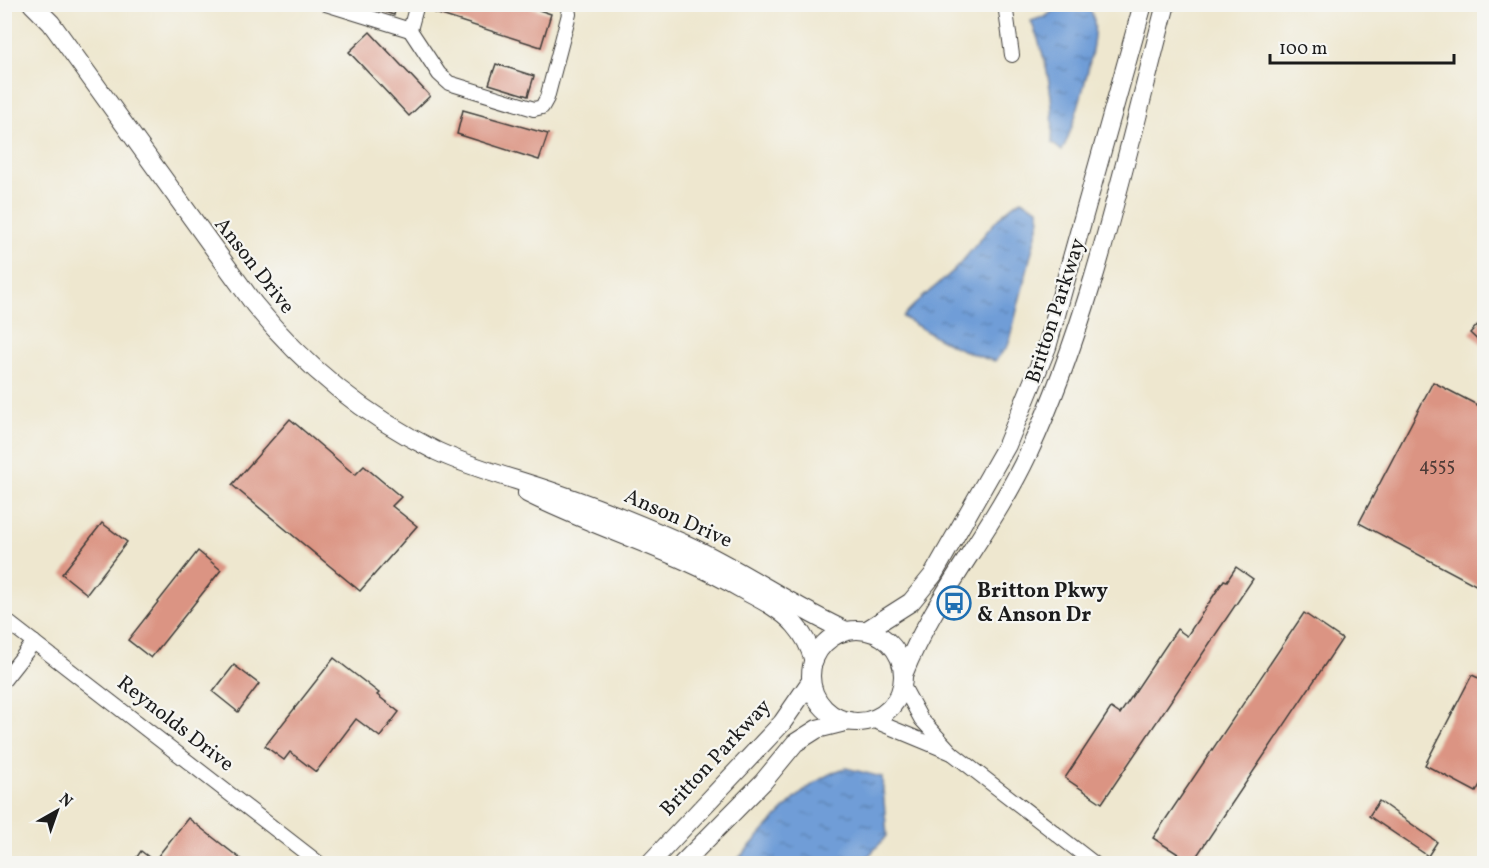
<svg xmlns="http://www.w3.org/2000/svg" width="1489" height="868" font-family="Vollkorn,serif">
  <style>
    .water { fill: url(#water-ripples); stroke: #465c7a; stroke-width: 1.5 }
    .building { fill: #db9483 }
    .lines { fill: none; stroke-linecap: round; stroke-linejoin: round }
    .street-casing { stroke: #3c3a37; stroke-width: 16 }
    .secondary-casing { stroke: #3c3a37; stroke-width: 20 }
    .street { stroke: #fff; stroke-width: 14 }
    .secondary { stroke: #fff; stroke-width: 18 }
    .labels { text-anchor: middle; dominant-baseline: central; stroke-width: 4.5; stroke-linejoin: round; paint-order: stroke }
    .number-label { font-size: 18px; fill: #4c3a36 }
    .street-label { font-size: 21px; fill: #1c1c1c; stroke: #f6f6f2 }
    .poi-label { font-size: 21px; font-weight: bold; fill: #1c1c1c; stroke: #f6f6f2; text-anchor: start }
  </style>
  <defs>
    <pattern id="water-ripples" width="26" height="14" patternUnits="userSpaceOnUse" patternTransform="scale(1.5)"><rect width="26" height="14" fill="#6f9dd7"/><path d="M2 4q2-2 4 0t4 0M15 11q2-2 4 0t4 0" fill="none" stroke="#5a7fae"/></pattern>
  </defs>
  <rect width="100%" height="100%" fill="#f6f6f2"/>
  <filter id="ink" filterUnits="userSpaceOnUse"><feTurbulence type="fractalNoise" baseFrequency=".0167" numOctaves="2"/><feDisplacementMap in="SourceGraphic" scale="12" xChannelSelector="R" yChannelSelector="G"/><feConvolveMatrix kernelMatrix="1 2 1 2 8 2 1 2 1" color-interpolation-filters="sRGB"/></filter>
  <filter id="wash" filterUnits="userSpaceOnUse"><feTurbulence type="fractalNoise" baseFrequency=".008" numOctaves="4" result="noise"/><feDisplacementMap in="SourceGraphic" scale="24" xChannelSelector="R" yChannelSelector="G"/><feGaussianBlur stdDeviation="1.35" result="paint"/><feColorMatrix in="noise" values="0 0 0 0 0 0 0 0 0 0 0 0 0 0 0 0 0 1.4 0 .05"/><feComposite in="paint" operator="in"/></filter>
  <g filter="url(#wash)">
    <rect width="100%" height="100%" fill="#eee7cf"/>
    <!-- water -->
    <g class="water">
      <path d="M1062,5H1085C1090,10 1093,13 1094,20C1098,45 1074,127 1062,151L1052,143C1055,99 1048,61 1031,21L1046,16Z"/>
      <path d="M1021,200L1038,209L1040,219L1008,346L995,361C962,353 931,335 903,317C918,298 937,287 954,270C977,247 993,217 1021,200Z"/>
      <path d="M846,768L882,777L887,836L862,863H734C764,833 804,778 846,768Z"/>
    </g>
    <g id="blocks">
      <!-- building -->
      <g class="building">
        <path d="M361,4H397L394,15Z"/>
        <path d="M437,4H521L551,14L541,47L435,13Z"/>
        <path d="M370,32L430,96L409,116L349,52Z"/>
        <path d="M496,64L534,76L528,96L489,84Z"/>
        <path d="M463,110L548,134L539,160L457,134Z"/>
        <path d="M1485,317V347L1470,333Z"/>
        <path d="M1433,382L1485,409V590L1359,523Z"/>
        <path d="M290,419L355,475L364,466L401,497L392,506L417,526L360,591L232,485Z"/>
        <path d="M102,523L127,542L87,594L62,574Z"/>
        <path d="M198,551L221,570L151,658L128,640Z"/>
        <path d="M1236,567L1253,579L1102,803L1065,778L1111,708L1120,714L1177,629L1187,636L1224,580L1227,581Z"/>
        <path d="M1304,613L1342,639L1192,863L1153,838Z"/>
        <path d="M334,658L379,693L377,695L399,712L380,737L356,719L316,772L290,752L284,760L265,746Z"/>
        <path d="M234,665L259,684L238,712L213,692Z"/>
        <path d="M1472,675L1485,681V775L1476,792L1425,765Z"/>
        <path d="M1379,801L1437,842L1428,856L1369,816Z"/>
        <path d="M188,818L247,864H132L141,851L154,861Z"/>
      </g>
    </g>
  </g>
  <g filter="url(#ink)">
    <use href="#blocks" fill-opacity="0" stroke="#3c3a37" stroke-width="1.5"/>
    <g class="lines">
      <defs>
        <g id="street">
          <path d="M326,4L410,30"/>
          <path d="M417,4L410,30L439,74L449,83L534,109L542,107L547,98L569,14L567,4"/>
          <path d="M1005,4L1012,55"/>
          <path d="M4,619L320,864"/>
          <path d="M4,680L34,642"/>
          <path d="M902,684L921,719L952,753L1095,864"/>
          <path d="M870,719L952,753"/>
        </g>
        <g id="secondary">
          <path d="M32,4L51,23L254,304C304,366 365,416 436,451C475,469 516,479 556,493C600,508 644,526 687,545C742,570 791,606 846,631"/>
          <path d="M527,493C598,529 676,550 745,591C762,600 782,610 795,625C804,635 810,647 814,661"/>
          <path d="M867,630L911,602L933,575L1007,445L1047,347L1143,4"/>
          <circle cx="857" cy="676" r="46"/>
          <path d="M903,675C934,596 992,531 1028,454C1094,312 1126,155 1166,4"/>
          <path d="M649,864L782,723L811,681"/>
          <path d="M682,864L763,782L795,743L817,729L849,721"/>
        </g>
      </defs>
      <!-- street casing -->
      <use href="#street" class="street-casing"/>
      <!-- secondary casing -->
      <use href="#secondary" class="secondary-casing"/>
      <!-- street -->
      <use href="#street" class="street"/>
      <!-- secondary -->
      <use href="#secondary" class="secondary"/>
    </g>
  </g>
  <!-- icons -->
  <defs>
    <symbol id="bus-ring" viewBox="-11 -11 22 22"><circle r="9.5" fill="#f6f6f2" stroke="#1f6fb2" stroke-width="1.5"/><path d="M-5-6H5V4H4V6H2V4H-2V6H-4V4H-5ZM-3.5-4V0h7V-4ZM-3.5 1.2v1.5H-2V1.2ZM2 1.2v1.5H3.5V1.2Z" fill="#1f6fb2"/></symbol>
  </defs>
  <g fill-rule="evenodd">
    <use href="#bus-ring" x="935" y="584" width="38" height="38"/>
  </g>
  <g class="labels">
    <!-- number labels -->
    <g class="number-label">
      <text x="1437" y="466">4555</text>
    </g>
    <!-- street labels -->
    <g class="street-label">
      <text transform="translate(254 266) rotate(52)">Anson Drive</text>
      <text transform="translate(1056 311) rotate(-72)">Britton Parkway</text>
      <text transform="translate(678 519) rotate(24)">Anson Drive</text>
      <text transform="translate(175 724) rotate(38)">Reynolds Drive</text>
      <text transform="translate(716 758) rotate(-47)">Britton Parkway</text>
    </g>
    <!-- poi labels -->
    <g class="poi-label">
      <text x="977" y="591">Britton Pkwy<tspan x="977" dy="24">&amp; Anson Dr</tspan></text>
    </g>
  </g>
  <!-- margin -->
  <rect width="1489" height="868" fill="none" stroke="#f6f6f2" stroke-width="24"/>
  <!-- north arrow -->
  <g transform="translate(57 811) rotate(40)" stroke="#f6f6f2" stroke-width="4.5" paint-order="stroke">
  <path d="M0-4.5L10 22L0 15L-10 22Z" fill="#1c1c1c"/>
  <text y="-9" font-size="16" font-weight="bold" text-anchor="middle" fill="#1c1c1c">N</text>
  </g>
  <!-- scale -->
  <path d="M1270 54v9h184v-9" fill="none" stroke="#1c1c1c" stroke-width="3"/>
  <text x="1279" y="54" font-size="18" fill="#1c1c1c" stroke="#f6f6f2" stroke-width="4.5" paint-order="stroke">100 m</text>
</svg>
